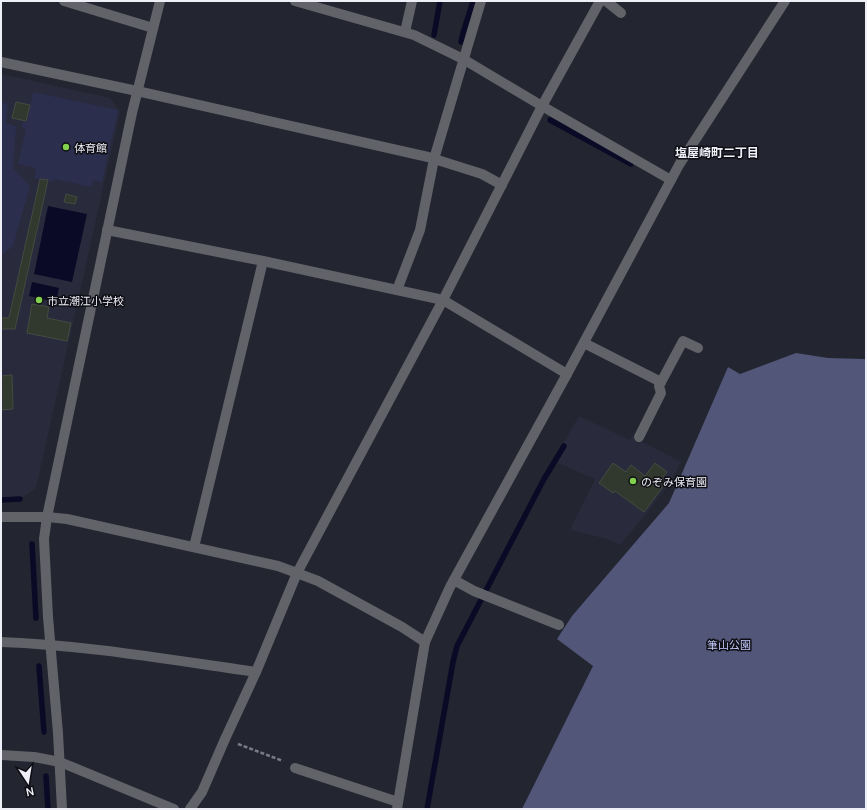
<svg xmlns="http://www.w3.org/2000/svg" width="867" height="810" font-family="Manrope,'Noto Sans JP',sans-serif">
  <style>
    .built { fill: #292b3d }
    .green { fill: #2b2e4c }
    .forest { fill: #525678 }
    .water { fill: #0a0a26 }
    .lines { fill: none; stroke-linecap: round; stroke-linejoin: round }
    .stream { stroke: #0a0a26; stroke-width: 5.5 }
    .building { fill: #31382d; stroke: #444b40 }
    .path { stroke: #7b7c86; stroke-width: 2.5; stroke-dasharray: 4 2; stroke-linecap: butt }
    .minor { stroke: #626369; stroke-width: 10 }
    .poi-dot { fill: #83d04e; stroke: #0e0e14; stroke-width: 1.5 }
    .labels { text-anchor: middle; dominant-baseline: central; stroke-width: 3; stroke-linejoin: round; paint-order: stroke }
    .poi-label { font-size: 11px; fill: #eeeff7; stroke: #0e0e14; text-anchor: start }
    .park-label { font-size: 11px; fill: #c1c8f9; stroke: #0e0e14 }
    .neighbourhood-label { font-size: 12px; font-weight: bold; fill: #eeeff7; stroke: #0e0e14 }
  </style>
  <rect width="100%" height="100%" fill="#232530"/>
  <!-- built -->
  <g class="built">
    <path d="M1,74L110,98L120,112L36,488L23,497L1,498Z"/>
    <path d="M579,416L630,440L632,436L681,462L670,482L646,514L620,545L607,539L570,530L595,479L553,461Z"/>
  </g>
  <!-- green -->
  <g class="green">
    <path d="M33,92L118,110L102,182L93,180L92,187L54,179L53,182L34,178L36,168L18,164L26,129L22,128L23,122H27Z"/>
    <path d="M1,102L8,104L6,122L16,127L13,168L30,186L13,246L1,256Z"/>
  </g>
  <!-- forest -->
  <path class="forest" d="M796,353L828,358L864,359L866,360V809H522L593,666L557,639L572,616L669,503L728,367L740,374Z"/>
  <!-- water -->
  <g class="water">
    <path d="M48,206L87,214L72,282L34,274Z"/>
    <path d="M32,282L59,288L56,302L29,296Z"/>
  </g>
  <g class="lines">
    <!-- stream -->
    <g class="stream">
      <path d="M434,35L440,1"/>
      <path d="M461,42L463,33L473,1"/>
      <path d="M550,120L631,164"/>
      <path d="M1,500L20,499"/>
      <path d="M32,544L36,618"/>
      <path d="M39,666L44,732"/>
      <path d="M46,776L48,809"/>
      <path d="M427,809L453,662L457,646L544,479L564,446"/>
    </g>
  </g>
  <!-- building -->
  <g class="building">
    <path d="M16,102L30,105L26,121L12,118Z"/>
    <path d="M40,179L48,180L15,329H1V318H9Z"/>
    <path d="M66,194L77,197L75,204L64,202Z"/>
    <path d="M32,304L49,307L47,318L71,323L67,341L27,333Z"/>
    <path d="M12,375L13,409L1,410V376Z"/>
    <path d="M613,463L626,472L631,465L645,476L655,463L667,472L662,478L667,481L644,512L615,491L613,493L599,483Z"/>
  </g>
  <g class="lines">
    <!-- path -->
    <path class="path" d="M238,744L283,761"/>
    <!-- minor -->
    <g class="minor">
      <path d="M64,1L153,28"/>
      <path d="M295,1L414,35L463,59L542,106L671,180"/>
      <path d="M606,1L621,13"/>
      <path d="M405,32L412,1"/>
      <path d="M1,62L137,91L428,157L482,174L502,185"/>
      <path d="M107,230L263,261L443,300L567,374"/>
      <path d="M397,290L420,230L434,159L481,1"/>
      <path d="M584,343L661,382"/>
      <path d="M639,437L661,393L659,386L683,341L698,348"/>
      <path d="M1,517H47L67,519L278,566L297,573L318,581L402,627L425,642"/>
      <path d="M194,547L263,261"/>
      <path d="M454,580L474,591L559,625"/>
      <path d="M1,642C86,645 171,660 256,672"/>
      <path d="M1,755L34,757L60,762L174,809"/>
      <path d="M295,768L398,802"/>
      <path d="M62,809L58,733L48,617L44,539L47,517L132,113L160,1"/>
      <path d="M190,809L202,792L225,739L256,672L297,573L443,300L542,106L600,1"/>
      <path d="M397,809L425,642L450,587L567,374L679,165L785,1"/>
    </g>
  </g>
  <!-- markers -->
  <g class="poi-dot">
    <circle cx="66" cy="147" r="4"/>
    <circle cx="39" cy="300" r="4"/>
    <circle cx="633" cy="481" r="4"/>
  </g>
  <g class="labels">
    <!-- poi labels -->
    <g class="poi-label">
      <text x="74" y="147">体育館</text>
      <text x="47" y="300">市立潮江小学校</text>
      <text x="641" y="481">のぞみ保育園</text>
    </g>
    <!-- park labels -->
    <g class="park-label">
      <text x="729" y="644">筆山公園</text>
    </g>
    <!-- neighbourhood labels -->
    <g class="neighbourhood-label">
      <text x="717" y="152">塩屋崎町二丁目</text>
    </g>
  </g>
  <!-- border -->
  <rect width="867" height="810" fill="none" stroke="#eeeff7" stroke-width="4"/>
  <!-- north arrow -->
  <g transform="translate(28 782) rotate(168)" stroke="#0e0e14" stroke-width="3" paint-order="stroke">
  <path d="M0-3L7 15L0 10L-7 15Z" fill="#eeeff7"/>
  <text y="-6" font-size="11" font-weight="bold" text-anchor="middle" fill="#eeeff7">N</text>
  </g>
</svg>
